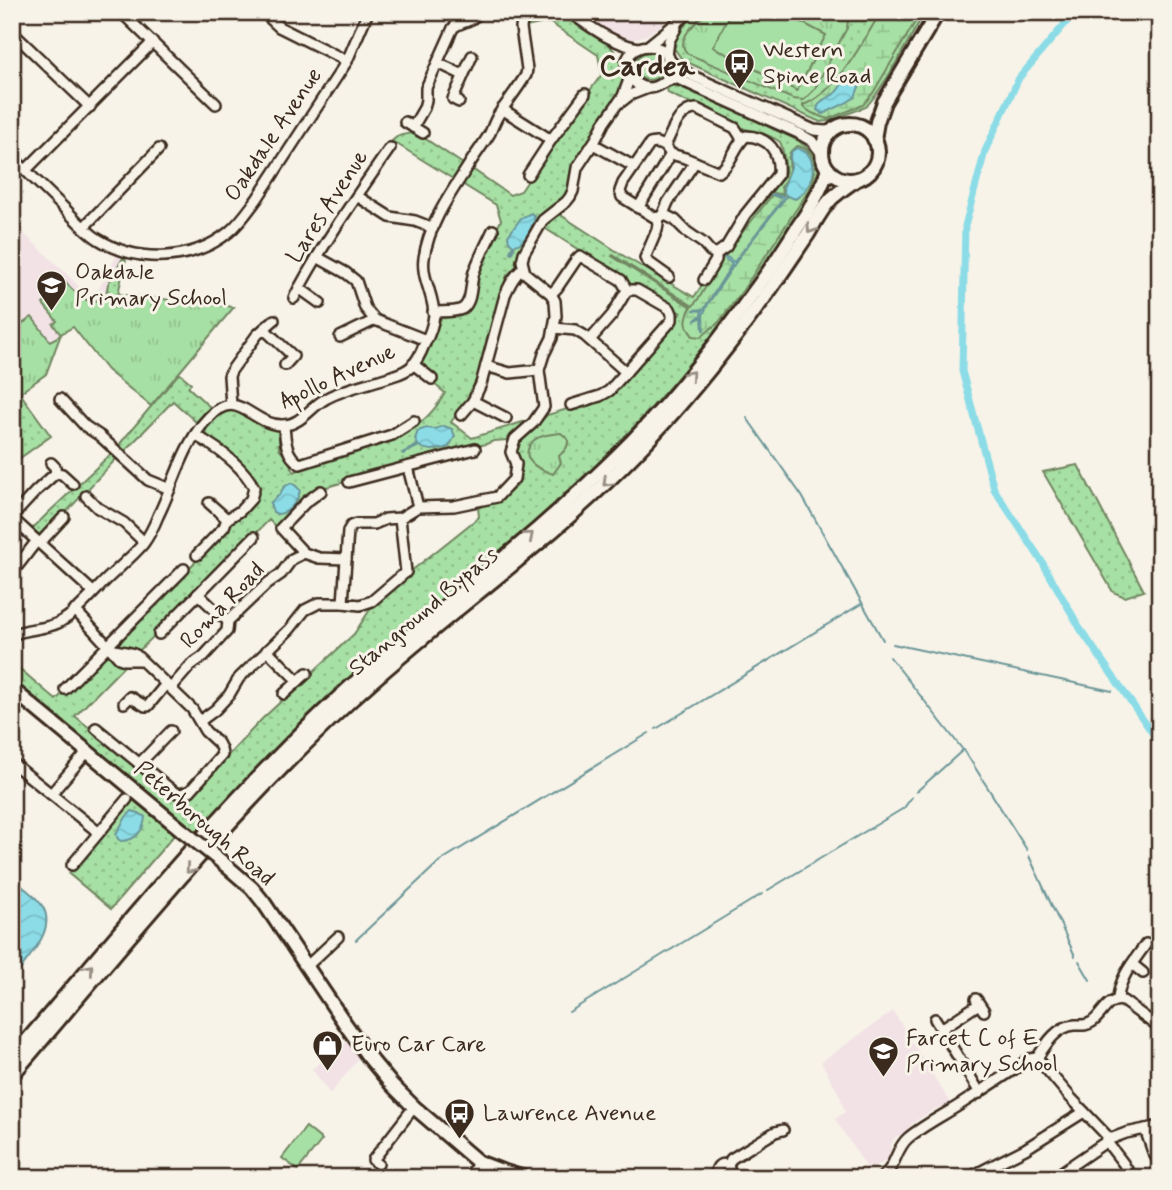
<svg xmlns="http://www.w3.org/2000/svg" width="1172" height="1190" font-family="Mynerve,sans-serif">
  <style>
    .built { fill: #f2e2e6 }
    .grass { fill: url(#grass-dots); stroke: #718561; stroke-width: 2 }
    .wetland { fill: url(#wetland-marsh); stroke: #718561; stroke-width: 2 }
    .park { fill: url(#park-tufts); stroke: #718561; stroke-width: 2 }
    .garden { fill: #a7e0a4; stroke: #718561; stroke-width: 2 }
    .water { fill: url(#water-waves); stroke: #6b9597; stroke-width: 2 }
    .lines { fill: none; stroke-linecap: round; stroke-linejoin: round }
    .stream { stroke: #6b9597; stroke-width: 2 }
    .canal { stroke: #8bdce7; stroke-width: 7 }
    .minor-casing { stroke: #3b2a1e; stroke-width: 14 }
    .major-casing { stroke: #3b2a1e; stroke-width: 18 }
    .minor { stroke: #f7f3e8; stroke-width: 9 }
    .major { stroke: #f7f3e8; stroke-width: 12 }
    .major-bridge-casing { stroke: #3b2a1e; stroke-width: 18; stroke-linecap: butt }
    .major-bridge { stroke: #f7f3e8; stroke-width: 12 }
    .oneway { stroke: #998e83 }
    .labels { text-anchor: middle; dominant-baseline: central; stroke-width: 6; stroke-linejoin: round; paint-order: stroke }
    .poi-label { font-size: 23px; fill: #3b2a1e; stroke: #f7f3e8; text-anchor: start }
    .street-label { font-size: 23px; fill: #3b2a1e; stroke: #f7f3e8 }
    .district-label { font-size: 30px; font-weight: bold; fill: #3b2a1e; stroke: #f7f3e8 }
  </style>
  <defs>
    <pattern id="grass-dots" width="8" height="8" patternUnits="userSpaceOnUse" patternTransform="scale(1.75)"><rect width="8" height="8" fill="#a7e0a4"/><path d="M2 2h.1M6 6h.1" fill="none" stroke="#91c08d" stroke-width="1.8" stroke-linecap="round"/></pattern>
    <pattern id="wetland-marsh" width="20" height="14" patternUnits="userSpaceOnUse" patternTransform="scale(1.75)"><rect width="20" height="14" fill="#a7e0a4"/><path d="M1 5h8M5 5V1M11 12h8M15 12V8" fill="none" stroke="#91c08d"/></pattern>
    <pattern id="park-tufts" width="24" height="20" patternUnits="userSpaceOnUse" patternTransform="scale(1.75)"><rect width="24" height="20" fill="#a7e0a4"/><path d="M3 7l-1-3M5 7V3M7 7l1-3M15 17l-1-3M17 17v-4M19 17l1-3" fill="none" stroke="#91c08d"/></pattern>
    <pattern id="water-waves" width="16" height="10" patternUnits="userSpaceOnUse" patternTransform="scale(1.75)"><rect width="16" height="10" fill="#8bdce7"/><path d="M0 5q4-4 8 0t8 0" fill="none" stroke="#79bdc6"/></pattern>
  </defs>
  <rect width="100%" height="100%" fill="#f7f3e8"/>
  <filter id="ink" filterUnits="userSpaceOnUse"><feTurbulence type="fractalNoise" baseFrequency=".0143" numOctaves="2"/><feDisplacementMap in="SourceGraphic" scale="14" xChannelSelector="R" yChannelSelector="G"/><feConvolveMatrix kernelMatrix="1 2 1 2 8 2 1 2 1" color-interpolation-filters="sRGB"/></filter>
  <g filter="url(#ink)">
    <!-- built -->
    <g class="built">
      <path d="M607,12H646L664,23L647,35L631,40L619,38L595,23L599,16L604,18Z"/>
      <path d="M12,222L81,288L88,292H94L99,289L117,255L126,259L118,294L61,334L46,374L21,392L51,436L12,464Z"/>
      <path d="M893,1011L951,1104L935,1109L913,1123L902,1135L895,1137L890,1146L891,1150L885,1161L869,1171L835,1119L845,1112L840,1096L821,1062Z"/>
      <path d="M349,1041L359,1058L330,1094L312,1069Z"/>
    </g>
    <!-- grass -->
    <g class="grass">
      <path d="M535,12C543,12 555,10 562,13C568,15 575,21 581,25C606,41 629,55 623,89L571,182C565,202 552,207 539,221C528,232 519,251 517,266L507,275L477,378L466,402L451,422L472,438L529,420L507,440L494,441L486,444L382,471L313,491L277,528L269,520L138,652L116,647L113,644L188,570L232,522C243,515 263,499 257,484C254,477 229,454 223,448C216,442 207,438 203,430C211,419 225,404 239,411C246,414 251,421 258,424C264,427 272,428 279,432V449L287,458L294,472C307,466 321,460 335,456C381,442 418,440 445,393L433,383L436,377L420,366C426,357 439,320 442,317C446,314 455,314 460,313L501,220L496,205L462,184L472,169L510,195L521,191L577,108L602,74L598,55L549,22L526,27L527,22Z"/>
      <path d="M698,12H925L889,75L875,96L866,107L828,121L820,122L689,63L681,58L674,48C677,32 686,23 698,12Z"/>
      <circle cx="649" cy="66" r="14"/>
      <path d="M673,85L689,90L797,140C808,147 820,158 820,173C819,190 782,238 771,254C728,317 681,377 629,432C615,446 603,461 589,475C514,543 433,602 358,671C302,722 250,777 199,833L150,798L12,683V662L56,700L107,650L126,664L75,716L174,798H184L194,792L262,719L354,634L375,602L410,572L479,517L478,507C493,502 524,491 520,469C519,461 513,455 516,447C519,433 539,426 547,415L608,397L614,392L681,313L641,288L635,285L629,286L607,265L590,257L543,227L551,218L559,214L627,258L694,297C704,283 712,267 723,252C738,232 754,214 770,194C772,191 773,187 775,185C778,180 784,179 785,173C787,169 782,145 780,142C771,135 755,131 745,129C741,128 732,121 727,118C707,109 687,103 668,93L667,88Z"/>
      <path d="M412,133L421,136L463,164L453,179L392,141L398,136Z"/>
      <path d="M123,258L126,259L118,294L111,300L106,295L108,284Z"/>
      <path d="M179,373L191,383L188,387L210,407L196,422L173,401L124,452L118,446Z"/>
      <path d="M12,382L51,436L20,458L12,447Z"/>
      <path d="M111,454L116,459L41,539L31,530L49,512Z"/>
      <path d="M1078,465L1144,591L1125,597L1113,592L1043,472Z"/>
      <path d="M133,797L175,834L111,909L69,874Z"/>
    </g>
    <!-- wetland -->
    <g class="wetland">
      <path d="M881,12H921L873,93L863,105L828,119L812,113L803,107V105C837,93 862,42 881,12Z"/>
      <path d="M798,146C819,151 817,175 809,190L743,290L719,322L701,337L693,336C684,325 685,319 691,307L612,256L613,255L693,306L701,295L723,257L772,195L773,193L783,195L781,187C784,182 787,177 789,171C791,159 784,153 798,146Z"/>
    </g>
    <!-- park -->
    <g class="park">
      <path d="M707,12H849L847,28L814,90L804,100L793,99L688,54C673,40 696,23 707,12Z"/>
      <path d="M62,280L65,281C70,288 84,303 95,301C99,300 102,297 106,295L111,300L118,294L234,307L151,406L107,370L73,327L61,334L46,374L21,392L12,382V314L22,324L32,317L50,341L61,335L53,324L57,321L43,304L57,293L52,286Z"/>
      <path d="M561,433L568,439C569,447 565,450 559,456L561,463L553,474C546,471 537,469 532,463C522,453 530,439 543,436C548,434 555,434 561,433Z"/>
    </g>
    <!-- garden -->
    <g class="garden">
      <path d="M731,12H782L826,35L797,91L713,47Z"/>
      <path d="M306,1127L322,1140L298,1170L282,1158Z"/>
    </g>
    <!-- water -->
    <g class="water">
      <path d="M849,75L857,80L859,87L855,97L846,103L823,114L817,110C820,96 830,100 837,91C841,87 843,80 846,76Z"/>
      <path d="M797,148C822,154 814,190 795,199L787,196L784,193L783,188L791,167L790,156L792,151Z"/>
      <path d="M773,194L786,197L742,253L708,304L703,315L704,330H703L702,317L694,321L701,315L702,311L693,310L704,309L732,264L723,257L724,255L734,262L783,199L772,195Z"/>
      <path d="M531,213L535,217C532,227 526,243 515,245L512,253L510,252L513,245L509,241L508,236L521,218Z"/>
      <path d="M444,426L452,429L455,436L449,447C438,450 428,452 419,446L403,454L402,453L418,445L415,439L418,431L426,428L435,429Z"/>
      <path d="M291,483L295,485L300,490C298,501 289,514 277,514L273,512L270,503L279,495L284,487Z"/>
      <path d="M132,811L139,813L145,817C144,831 135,841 121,841L118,839L116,834L126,817Z"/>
      <path d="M12,878C21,886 34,894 41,904C59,928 28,957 15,976H12Z"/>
    </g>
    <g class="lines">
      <!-- stream -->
      <g class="stream">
        <path d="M747,418L802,496L883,640"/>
        <path d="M893,644L1112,691"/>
        <path d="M890,657L963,750L916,792"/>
        <path d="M1120,690L1121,689"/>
        <path d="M656,729L861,604"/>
        <path d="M964,750L1027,850"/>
        <path d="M1029,856L1075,956"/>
        <path d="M768,890L904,808L912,797"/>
        <path d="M356,940L440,861L649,733"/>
        <path d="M1079,961L1090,980"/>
        <path d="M569,1012L762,894"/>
      </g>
      <!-- canal -->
      <path class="canal" d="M1075,12L1019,78L985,151L965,226L962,371L994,489L1041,560L1081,630L1160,744"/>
      <defs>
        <g id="minor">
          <path d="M121,12L216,104"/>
          <path d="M263,12L279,27L347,61"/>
          <path d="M569,12C591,27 611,43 638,48"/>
          <path d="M12,32L90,107"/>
          <path d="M649,45L690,12"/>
          <path d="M667,56L669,41L676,28"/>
          <path d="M669,60L679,68L695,77L814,130L825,131L834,130"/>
          <path d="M438,63L463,75"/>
          <path d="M666,80C689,35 612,37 629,75C633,82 639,87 647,88C660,89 662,78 678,79L798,133L812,141L822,154"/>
          <path d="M459,102L453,99L472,56"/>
          <path d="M621,102L630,95L648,88"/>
          <path d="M502,109L551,140"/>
          <path d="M405,122L423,133"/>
          <path d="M413,127L424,108L426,100V88L453,28C462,20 470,24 479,12"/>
          <path d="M746,136C769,137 780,152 778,174L745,215L726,247L716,254L710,251L703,243L687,232L675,220L663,214L659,218L654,217L622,197L620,191L623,183L650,144L656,143L665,146L671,154L685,158L719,172C732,164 734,146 746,136Z"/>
          <path d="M593,144L633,166"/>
          <path d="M665,146C672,132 679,108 697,109L735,128L742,139"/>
          <path d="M12,157C30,175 48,192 66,210C76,220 86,231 98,239C138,264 192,262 229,232C240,223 248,211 257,199L347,61L368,12"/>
          <path d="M26,170L153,42"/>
          <path d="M528,175L551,140L585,94"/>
          <path d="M357,196L390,217L415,221L433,228"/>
          <path d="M638,208L671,154"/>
          <path d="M663,214L668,202L695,162"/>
          <path d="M659,218L657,230L645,258L648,262L669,277"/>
          <path d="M84,227L159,149"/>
          <path d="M317,257L346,273L356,281L365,308L375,320L426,340"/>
          <path d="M704,280L716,260V254"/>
          <path d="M299,288L320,303"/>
          <path d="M551,294L557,288L576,260L580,256L621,280L627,290H637L670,309L672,314V320L609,391L600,396L571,405"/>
          <path d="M294,298C321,246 356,197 390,148"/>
          <path d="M433,312C442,311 454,313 462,309C473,302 470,283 474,272C479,258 487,243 493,230"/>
          <path d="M554,328L575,330L585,336L626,372"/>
          <path d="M264,329L293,356L285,365"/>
          <path d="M340,337L375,320"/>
          <path d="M590,340L612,315L627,290"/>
          <path d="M413,364L432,379"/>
          <path d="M486,366L510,373L539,370"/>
          <path d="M60,399L85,426L100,436L148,480L170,489"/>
          <path d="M473,401L506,418"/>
          <path d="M231,405L229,376L231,371L257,335L274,320"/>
          <path d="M461,415L473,401L481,384L505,295C510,284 514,276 523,268"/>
          <path d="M284,425C285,440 286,456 300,464L392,435L414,421"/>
          <path d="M195,435C216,447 243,465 254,488L251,499L240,511L227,519L224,527L197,555"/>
          <path d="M51,463L55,467L56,473"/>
          <path d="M408,467L418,507"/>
          <path d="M56,473L62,474L73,484"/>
          <path d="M349,482L475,449"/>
          <path d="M86,496L98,508L124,523L144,542"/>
          <path d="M209,503L227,519"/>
          <path d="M12,517L36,491L56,473"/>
          <path d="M12,518L37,541"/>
          <path d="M400,518L406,572L372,601L360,605L343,603L348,531L351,526L356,524H374L386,519L400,518L418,507L454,506L497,497L514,479L516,464L511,452L515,439L533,423L544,407L539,370L544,354L552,338L556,316L555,301L551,294L525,273L522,261L524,253L543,220L566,202L570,197L573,191L577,168L596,139L604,123L623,96L630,77"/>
          <path d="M40,543L64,517"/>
          <path d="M304,553L281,528L306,502L321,491"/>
          <path d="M12,572C22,562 28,551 37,541L93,592"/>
          <path d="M198,594L219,614L228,621"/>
          <path d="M75,610L119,658L125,660H140"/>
          <path d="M159,634L254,537"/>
          <path d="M12,635C27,628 43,630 58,623C76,614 91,595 105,581C117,569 132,557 143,544C149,536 154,526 158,516C174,484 183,444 208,418C238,385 251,426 283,425C301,425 311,406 327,398C345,388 372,383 392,376C398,374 405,372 411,367C417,361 421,353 424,345C429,336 433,325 434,315C434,295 421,278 424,258C429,224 449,196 467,168C474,156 483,145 490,133C493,126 495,120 499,114C508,101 518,88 526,75L527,69L521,28L522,22L526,12"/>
          <path d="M267,650L298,681"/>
          <path d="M171,688L191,665L203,657L227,631L228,621L268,583L281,574L292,559L304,553L319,558L346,559"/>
          <path d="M65,689L184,569"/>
          <path d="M284,694L307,673"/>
          <path d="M124,703L130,697L145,706H148L166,684"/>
          <path d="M200,721L215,710L229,695L239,678L290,629L305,610L319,603H343"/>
          <path d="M96,728L174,792L181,794L190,791L222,755L221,749L218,743L205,731L192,709L136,655C128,651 120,652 112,649"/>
          <path d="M139,764L171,731"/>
          <path d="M12,768L15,765L98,832"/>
          <path d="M51,794L87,752"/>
          <path d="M72,865L127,799"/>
          <path d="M1132,964L1143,973"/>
          <path d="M307,966L338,937"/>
          <path d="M976,999L984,1011"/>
          <path d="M1118,999C1119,978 1134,961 1146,944"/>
          <path d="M935,1019L980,1093"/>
          <path d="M941,1029L979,1004"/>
          <path d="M1037,1058C1046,1044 1057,1026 1075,1025C1082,1025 1086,1026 1092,1022C1103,1015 1107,997 1123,1001L1157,1026"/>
          <path d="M1037,1058L1071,1098L1110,1139"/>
          <path d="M1145,1129L1153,1152L1160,1164"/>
          <path d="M1106,1141L1123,1163L1132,1178"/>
          <path d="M378,1164L373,1160L414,1107"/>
          <path d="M728,1166L731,1159L775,1132L783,1130"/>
          <path d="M470,1178L478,1162"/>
          <path d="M719,1178L716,1173C717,1157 737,1166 726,1178"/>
          <path d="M881,1178C896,1168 895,1149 908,1138C925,1124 946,1114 964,1102C986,1088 1008,1074 1029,1059L1037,1058"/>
          <path d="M968,1178L1025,1149L1084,1112"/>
          <path d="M1053,1178L1110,1139L1126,1133L1160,1126"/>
        </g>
        <g id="major">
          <circle cx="850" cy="152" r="28"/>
          <path d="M874,139L877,122L884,102L938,12"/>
          <path d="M12,689L183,831"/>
          <path d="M222,862L252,888L264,903L346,1025L368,1056L392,1085L414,1107L478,1162L499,1170L525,1178"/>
          <path d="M12,1058C113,941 210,820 322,713C382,656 448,605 512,551C548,521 582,490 616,457C668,407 714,348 756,289C771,269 784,249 797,228C810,209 821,191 828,169"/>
          <path d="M12,1075C121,948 226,816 349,702C442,616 547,545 635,454C682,406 723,354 762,301C778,279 793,256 808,234C815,222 822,208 832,198C840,191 848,185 857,179"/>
        </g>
      </defs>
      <!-- minor casing -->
      <use href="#minor" class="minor-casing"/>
      <!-- major casing -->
      <use href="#major" class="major-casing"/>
      <!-- minor -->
      <use href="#minor" class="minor"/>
      <!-- major -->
      <use href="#major" class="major"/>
      <defs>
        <path id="major-bridge" d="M183,831L222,862"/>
      </defs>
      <!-- major-bridge casing -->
      <use href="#major-bridge" class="major-bridge-casing"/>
      <!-- major-bridge -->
      <use href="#major-bridge" class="major-bridge"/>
    </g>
    <!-- one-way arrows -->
    <defs><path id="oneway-chevron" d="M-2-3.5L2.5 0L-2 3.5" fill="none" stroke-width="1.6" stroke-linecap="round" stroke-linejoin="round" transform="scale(1.75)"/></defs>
    <g class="oneway">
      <use href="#oneway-chevron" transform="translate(811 229) rotate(123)"/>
      <use href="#oneway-chevron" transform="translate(690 375) rotate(-50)"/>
      <use href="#oneway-chevron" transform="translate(607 482) rotate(136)"/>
      <use href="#oneway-chevron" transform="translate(529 536) rotate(-41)"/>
      <use href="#oneway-chevron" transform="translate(190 869) rotate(131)"/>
      <use href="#oneway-chevron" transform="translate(89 969) rotate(-49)"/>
    </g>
  </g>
  <!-- icons -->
  <defs>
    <symbol id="bus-pin" viewBox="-11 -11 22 30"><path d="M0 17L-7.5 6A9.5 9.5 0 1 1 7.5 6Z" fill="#3b2a1e" stroke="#f7f3e8"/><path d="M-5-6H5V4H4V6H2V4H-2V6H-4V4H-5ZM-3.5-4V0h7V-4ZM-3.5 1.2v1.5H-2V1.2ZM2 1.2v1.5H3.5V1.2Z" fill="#fff"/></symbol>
    <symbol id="school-pin" viewBox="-11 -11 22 30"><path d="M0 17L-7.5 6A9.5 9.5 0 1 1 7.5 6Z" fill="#3b2a1e" stroke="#f7f3e8"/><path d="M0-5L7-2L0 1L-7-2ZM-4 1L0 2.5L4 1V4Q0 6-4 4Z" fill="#fff"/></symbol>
    <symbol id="shop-pin" viewBox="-11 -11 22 30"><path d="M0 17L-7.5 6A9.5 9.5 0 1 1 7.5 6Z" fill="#3b2a1e" stroke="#f7f3e8"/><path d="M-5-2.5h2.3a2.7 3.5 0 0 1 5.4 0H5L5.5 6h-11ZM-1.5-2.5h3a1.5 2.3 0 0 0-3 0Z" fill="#fff"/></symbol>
  </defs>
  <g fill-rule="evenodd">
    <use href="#bus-pin" x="722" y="46" width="35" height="47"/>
    <use href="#school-pin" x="34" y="268" width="35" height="47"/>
    <use href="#shop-pin" x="310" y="1028" width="35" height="47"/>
    <use href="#school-pin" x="866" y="1034" width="35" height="47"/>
    <use href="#bus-pin" x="442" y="1096" width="35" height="47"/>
  </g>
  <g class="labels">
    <!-- poi labels -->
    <g class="poi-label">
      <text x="763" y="51">Western<tspan x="763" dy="26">Spine Road</tspan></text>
      <text x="75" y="273">Oakdale<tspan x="75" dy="26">Primary School</tspan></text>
      <text x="906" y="1039">Farcet C of E<tspan x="906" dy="26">Primary School</tspan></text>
      <text x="351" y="1045">Euro Car Care</text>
      <text x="483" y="1114">Lawrence Avenue</text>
    </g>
    <!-- street labels -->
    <g class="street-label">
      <text transform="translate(274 135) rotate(-56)">Oakdale Avenue</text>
      <text transform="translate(328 207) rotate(-57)">Lares Avenue</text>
      <text transform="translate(338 377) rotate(-25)">Apollo Avenue</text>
      <text transform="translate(223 606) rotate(-46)">Roma Road</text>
      <text transform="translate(424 612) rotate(-40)">Stanground Bypass</text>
      <text transform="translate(204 824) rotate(41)">Peterborough Road</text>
    </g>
    <!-- district labels -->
    <g class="district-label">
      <text x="647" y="66">Cardea</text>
    </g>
  </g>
  <!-- margin -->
  <rect width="1172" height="1190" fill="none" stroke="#f7f3e8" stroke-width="42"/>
  <rect x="21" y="21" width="1130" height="1148" fill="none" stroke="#3b2a1e" stroke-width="2.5" filter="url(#ink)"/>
</svg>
